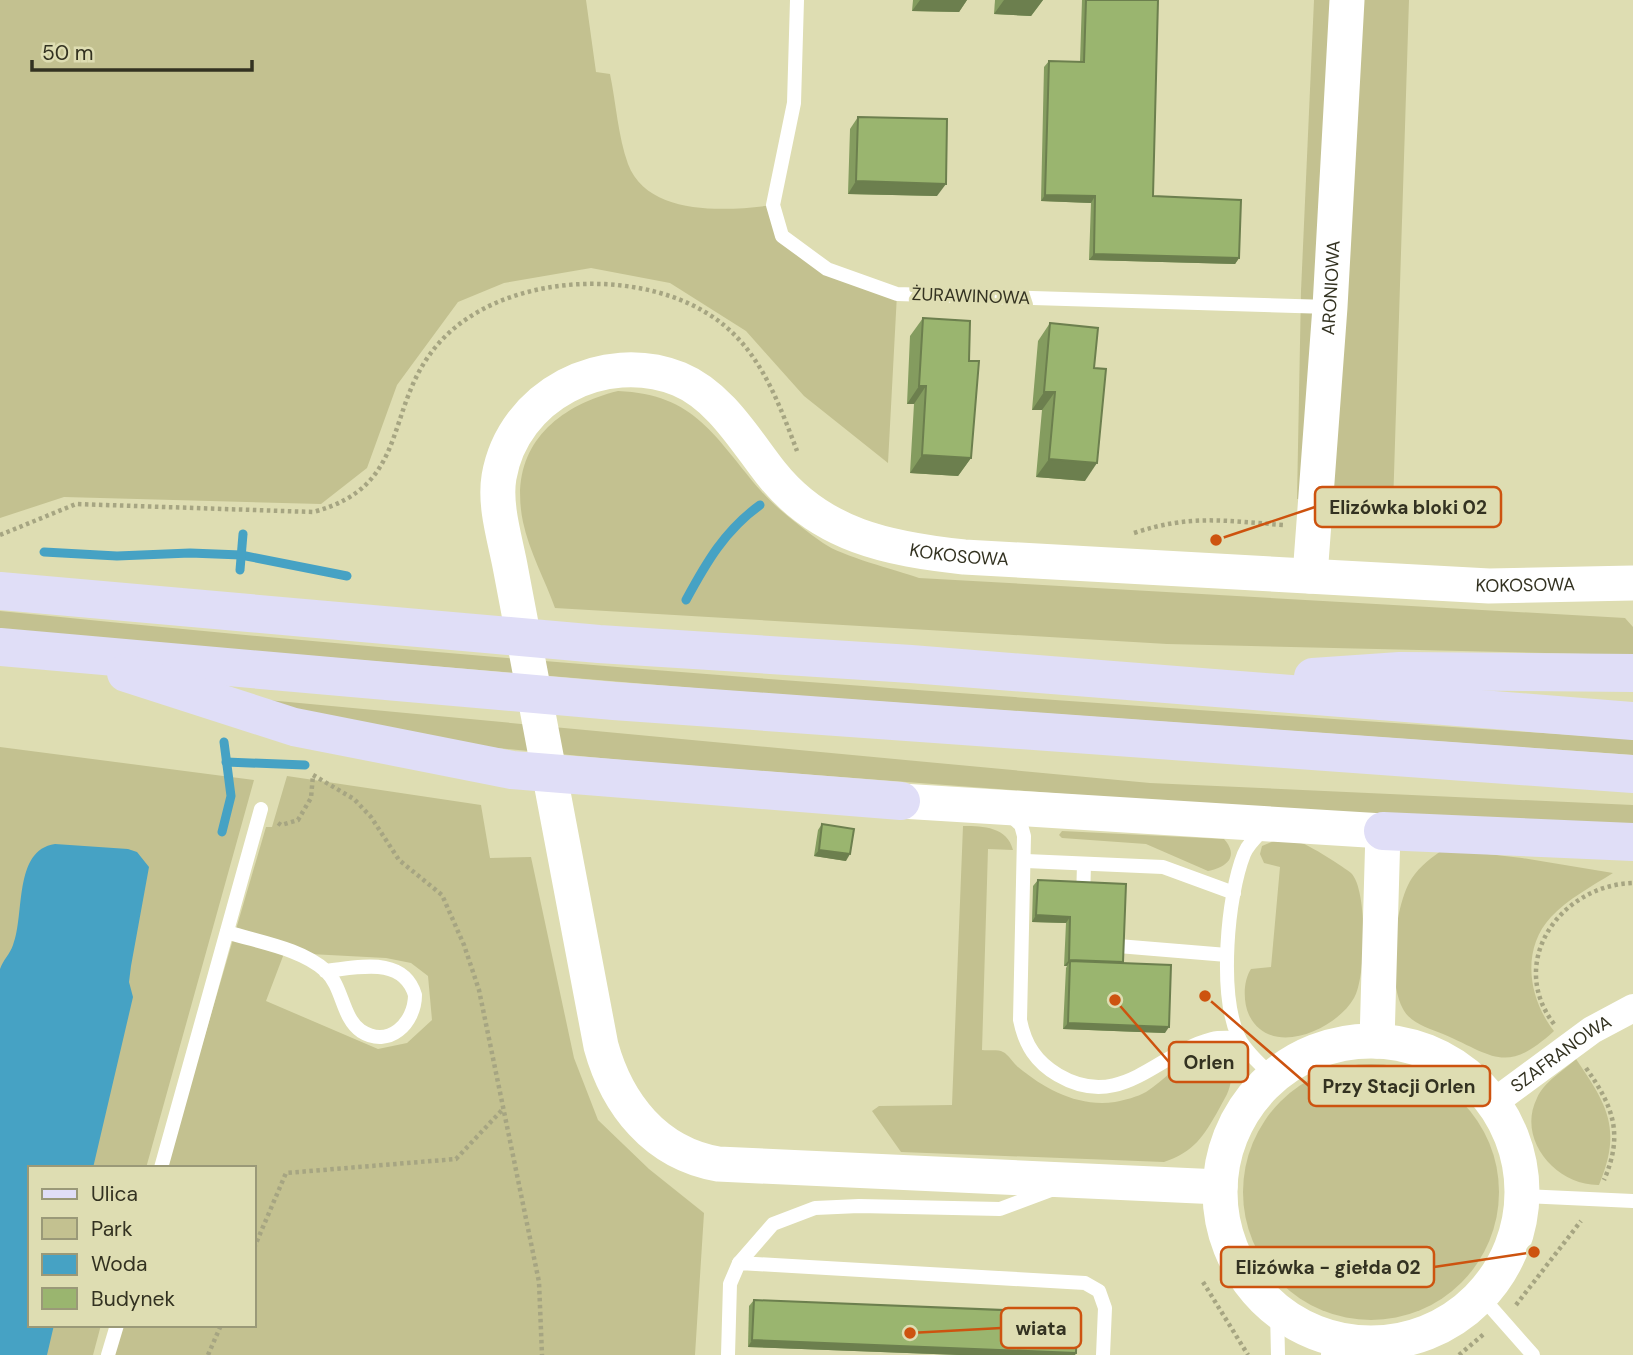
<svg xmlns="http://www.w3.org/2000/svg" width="1633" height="1355" font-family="'DM Sans',sans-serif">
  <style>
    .green { fill: #c3c190; fill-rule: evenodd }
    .water { fill: #46a2c4 }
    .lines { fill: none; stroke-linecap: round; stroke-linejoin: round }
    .stream { stroke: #46a2c4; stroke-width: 9 }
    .path { stroke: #a6a582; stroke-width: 4.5; stroke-dasharray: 3.5 3.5; stroke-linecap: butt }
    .service { stroke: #fff; stroke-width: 14 }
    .minor { stroke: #fff; stroke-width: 28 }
    .tertiary { stroke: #fff; stroke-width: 35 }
    .secondary { stroke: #e0def7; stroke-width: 38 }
    .wall { fill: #849c5f }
    .shaded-wall { fill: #6c7f4e }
    .building { fill: #9ab56f; stroke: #6c7f4e; stroke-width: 2 }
    .labels { text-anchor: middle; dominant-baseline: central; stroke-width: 7; stroke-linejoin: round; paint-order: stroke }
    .street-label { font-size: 18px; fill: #333221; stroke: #deddb2 }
    .leader { fill: none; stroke: #cd530f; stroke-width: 2.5 }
    .callout-dot { fill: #cd530f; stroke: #deddb2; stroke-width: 2.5 }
    .callout { fill: #deddb2; stroke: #cd530f; stroke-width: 2.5 }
    .callout-label { font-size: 19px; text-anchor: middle; font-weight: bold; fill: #333221 }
  </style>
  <rect width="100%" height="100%" fill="#deddb2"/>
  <!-- green -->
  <g class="green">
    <path d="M0,0H586L596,72L610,74C616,103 618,136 628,164C648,217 728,211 773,205L782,236L827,268L897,294L888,463L804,396L746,331L670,283L591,268L504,283L458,302L397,385L367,468L321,504L64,497L0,518Z"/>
    <path d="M1314,0H1409L1393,506L1297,499L1301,291Z"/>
    <path d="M618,391C696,394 715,438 761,491C778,510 802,528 823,543C843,557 894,569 919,578L1625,618L1633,627V655L1167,644L555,608C545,580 529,551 523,522C508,450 553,407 618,391Z"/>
    <path d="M0,611C543,667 1088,703 1633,739V755L718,690L0,630Z"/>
    <path d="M246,698L1150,783L1633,805V824L1396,815L1143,800L642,762L425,741Z"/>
    <path d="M0,747L254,780L146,1168H30V1325H101L93,1355H0Z"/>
    <path d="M287,776L481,805L490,858L531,857L574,1058L598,1120L649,1169L704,1213L695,1355H113L121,1325H254V1168H166L266,827H272ZM288,943L310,954L386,958L411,963L428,976L432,1020L407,1043L378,1049L266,1001Z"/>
    <path d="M963,826C984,826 1007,827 1013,850L988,849L982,1050C988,1051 998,1049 1003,1052C1008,1054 1013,1063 1018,1067C1046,1090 1078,1107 1115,1102C1125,1100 1137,1097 1146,1092C1173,1075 1205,1028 1231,1079C1230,1091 1225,1098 1219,1109C1204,1136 1194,1152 1164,1162L901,1152L872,1111L879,1106L952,1105Z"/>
    <path d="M1062,831L1224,839C1239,856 1228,867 1208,871L1146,844L1062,838L1059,835Z"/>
    <path d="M1274,841C1283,842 1293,841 1301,843C1308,844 1345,868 1351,873C1368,889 1366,978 1354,998C1336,1030 1270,1059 1249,1015C1243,1002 1243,981 1251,969L1271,967L1280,867L1264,863L1260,854L1262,846Z"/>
    <path d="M1444,849L1522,858L1613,873C1592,886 1568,899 1551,917C1521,949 1528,998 1554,1031C1506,1075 1494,1056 1443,1034C1429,1028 1411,1024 1403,1009C1387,981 1394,905 1412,878C1420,866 1432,857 1444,849Z"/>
    <path d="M1576,1059C1608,1106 1622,1129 1599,1185C1557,1186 1516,1140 1537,1098C1544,1082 1563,1071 1576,1059Z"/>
    <circle cx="1371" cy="1192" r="128"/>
  </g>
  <!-- water -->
  <path class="water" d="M55,844L128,849L137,852L149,867L131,966L129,982L133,997L93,1168H30V1325H54L47,1355H0V969C3,960 10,954 13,945C25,915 13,850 55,844Z"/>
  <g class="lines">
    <!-- stream -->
    <g class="stream">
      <path d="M44,552L117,556L190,553L241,555L347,576"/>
      <path d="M240,570L243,534"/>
      <path d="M686,600C706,563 725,530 760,505"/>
      <path d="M226,762L305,765"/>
      <path d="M222,832L231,796L224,742"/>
    </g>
    <!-- path -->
    <g class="path">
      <path d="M1134,533C1191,514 1225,521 1284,525"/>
      <path d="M0,535L76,504L313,512C413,486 382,407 439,343C499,275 630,267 705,312C757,342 777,398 797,451"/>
      <path d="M278,823L281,825L298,820L311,798L313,775L354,799L371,817L399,860L442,895L464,945L479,990L539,1282L542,1355"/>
      <path d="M1554,1024C1506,961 1561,885 1633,883"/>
      <path d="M1586,1068C1613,1106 1624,1134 1604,1180"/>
      <path d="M254,1248L286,1173L456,1159L503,1109"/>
      <path d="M1203,1282L1248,1355"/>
      <path d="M1516,1305L1581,1221"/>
      <path d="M208,1355L221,1325"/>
      <path d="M1459,1355L1485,1333"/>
    </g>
    <!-- service -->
    <g class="service">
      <path d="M797,0L794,103L773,205L782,236L827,269L897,294L1329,307"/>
      <path d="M1008,813L1021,825L1024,836L1020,1020C1025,1045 1036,1062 1058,1075C1121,1112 1157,1053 1212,1039C1220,1037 1230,1038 1239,1038"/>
      <path d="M1265,828C1257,836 1248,844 1244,854C1227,897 1219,993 1238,1036C1244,1051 1262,1065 1273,1077"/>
      <path d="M1026,861L1163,867L1234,893"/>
      <path d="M1083,901L1084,864"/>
      <path d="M227,932C257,942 301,948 326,971C343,987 342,1018 361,1031C389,1049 415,1023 415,995C403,955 357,968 325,971"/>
      <path d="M1106,945L1227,955"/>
      <path d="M161,1168L261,809"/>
      <path d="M1522,1196L1633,1201"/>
      <path d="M739,1263L773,1224L815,1208L859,1206L1000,1209L1051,1190"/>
      <path d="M1481,1296L1533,1355"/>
      <path d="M1277,1311L1278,1355"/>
      <path d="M108,1355L117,1325"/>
      <path d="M728,1355L730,1284L739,1263L1085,1283L1099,1291L1105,1308L1103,1355"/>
      <path d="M1328,1355L1329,1338"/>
      <path d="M1377,1355V1344"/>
    </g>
    <!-- minor -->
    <path class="minor" id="s1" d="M1493,1103L1592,1030L1633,1008"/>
    <!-- tertiary -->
    <g class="tertiary">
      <path id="s2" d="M1310,576L1330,307L1347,0"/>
      <path d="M901,801L1383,831L1377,1041"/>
      <circle cx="1371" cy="1192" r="151"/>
      <path id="s3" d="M1220,1187L718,1164C655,1153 617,1104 601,1046L511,571C506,542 494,507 499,477C513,395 604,349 679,379C720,396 745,440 771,473C821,536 889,549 964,557L1489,586L1633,583"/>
    </g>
    <!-- secondary -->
    <g class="secondary">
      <path d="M0,591L599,644L911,664L1633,721"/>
      <path d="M0,647L614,701L1633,774"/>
      <path d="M126,673L294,727L512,770L901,801"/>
      <path d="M1313,677L1400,671L1633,673"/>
      <path d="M1383,831L1633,842"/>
    </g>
  </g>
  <!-- wall -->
  <g class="wall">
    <path d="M913,0H967L959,12L912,11Z"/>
    <path d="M995,0H1043L1031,16L994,14Z"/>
    <path d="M1082,0H1158L1153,196L1239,258L1235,264L1089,260L1091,203L1041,201L1044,67L1049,61L1080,62Z"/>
    <path d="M858,117L937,196L848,194L850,129Z"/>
    <path d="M923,318L969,361L971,458L958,476L910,473L914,404H907L910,336Z"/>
    <path d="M1050,323L1085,481L1036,477L1042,410H1032L1038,341Z"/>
    <path d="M822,824L846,861L814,856L818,830Z"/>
    <path d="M1038,880L1122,963L1165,1033L1063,1029L1066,968L1067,966H1064L1066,923L1032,922L1033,886Z"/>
    <path d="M754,1300L1076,1353L1075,1355H960L748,1347L749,1306Z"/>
  </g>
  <!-- shaded-wall -->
  <g class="shaded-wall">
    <path d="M920,0H967L959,12L912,11Z"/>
    <path d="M1004,0H1043L1031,16L994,14Z"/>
    <path d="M856,181L946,184L937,196L848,194Z"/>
    <path d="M1045,195L1095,196L1091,203L1041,201Z"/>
    <path d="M1094,254L1239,258L1235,264L1089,260Z"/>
    <path d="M919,386H926L914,404H907Z"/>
    <path d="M1044,392H1055L1042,410H1032Z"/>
    <path d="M922,455L971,458L958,476L910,473Z"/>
    <path d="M1049,459L1097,463L1085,481L1036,477Z"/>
    <path d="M819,850L850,854L846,861L814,856Z"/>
    <path d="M1036,915L1070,917L1066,923L1032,922Z"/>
    <path d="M1069,960L1123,962L1119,968L1070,961L1067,966H1064Z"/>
    <path d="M1068,1023L1169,1027L1165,1033L1063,1029Z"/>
    <path d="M752,1340L1076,1353L1075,1355H960L748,1347Z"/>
  </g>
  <!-- building -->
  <g class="building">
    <path d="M1086,0H1158L1153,196L1241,200L1239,258L1094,254L1095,196L1045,195L1049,61L1084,62Z"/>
    <path d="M858,117L947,119L946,184L856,181Z"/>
    <path d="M923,318L970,321L969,361H979L971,458L922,455L926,386H919Z"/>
    <path d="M1050,323L1098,328L1094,368L1106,369L1097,463L1049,459L1055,392H1044Z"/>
    <path d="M822,824L854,829L850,854L819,850Z"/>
    <path d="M1038,880L1126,884L1123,962L1069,960L1070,917L1036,915Z"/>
    <path d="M1070,961L1171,965L1169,1027L1068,1023Z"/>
    <path d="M754,1300L1077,1313L1076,1353L752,1340Z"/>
  </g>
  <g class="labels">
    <!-- street labels -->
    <g class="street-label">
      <text stroke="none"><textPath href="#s2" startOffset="289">ARONIOWA</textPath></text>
      <text transform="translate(971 296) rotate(2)">ŻURAWINOWA</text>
      <text stroke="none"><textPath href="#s3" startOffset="1836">KOKOSOWA</textPath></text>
      <text stroke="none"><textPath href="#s3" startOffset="2403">KOKOSOWA</textPath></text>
      <text stroke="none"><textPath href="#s1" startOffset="84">SZAFRANOWA</textPath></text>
    </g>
  </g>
  <!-- callouts -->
  <path class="leader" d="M1216 540L1315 507M1115 1000L1169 1062M1205 996L1309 1086M1534 1252L1434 1267M910 1333L1001 1328"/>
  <g class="callout-dot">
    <circle cx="1216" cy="540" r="7"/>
    <circle cx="1115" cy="1000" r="7"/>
    <circle cx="1205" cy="996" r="7"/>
    <circle cx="1534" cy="1252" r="7"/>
    <circle cx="910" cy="1333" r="7"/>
  </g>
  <g class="callout">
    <rect x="1315" y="487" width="186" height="40" rx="7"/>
    <rect x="1169" y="1042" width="79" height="40" rx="7"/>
    <rect x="1309" y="1066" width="181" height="40" rx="7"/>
    <rect x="1221" y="1247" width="213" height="40" rx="7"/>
    <rect x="1001" y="1308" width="80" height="40" rx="7"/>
  </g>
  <g class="callout-label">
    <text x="1408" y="514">Elizówka bloki 02</text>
    <text x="1209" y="1069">Orlen</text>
    <text x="1399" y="1093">Przy Stacji Orlen</text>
    <text x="1328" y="1274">Elizówka - giełda 02</text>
    <text x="1041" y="1335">wiata</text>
  </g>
  <!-- legend -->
  <rect x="28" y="1166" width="228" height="161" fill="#deddb2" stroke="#9a9978" stroke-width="2"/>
  <rect x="42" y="1189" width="35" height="10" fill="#e0def7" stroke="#9a9978" stroke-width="2"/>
  <text x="91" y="1201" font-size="21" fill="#333221">Ulica</text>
  <rect x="42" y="1218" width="35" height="21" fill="#c3c190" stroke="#9a9978" stroke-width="2"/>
  <text x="91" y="1236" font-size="21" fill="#333221">Park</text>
  <rect x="42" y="1254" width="35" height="21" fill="#46a2c4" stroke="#9a9978" stroke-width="2"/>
  <text x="91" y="1271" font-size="21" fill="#333221">Woda</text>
  <rect x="42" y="1288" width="35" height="21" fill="#9ab56f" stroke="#9a9978" stroke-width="2"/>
  <text x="91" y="1306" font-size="21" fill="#333221">Budynek</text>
  <!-- scale -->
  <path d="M32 60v10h220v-10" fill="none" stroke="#333221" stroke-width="3.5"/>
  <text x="42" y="60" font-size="21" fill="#333221" stroke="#deddb2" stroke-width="5" paint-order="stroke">50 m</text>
</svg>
